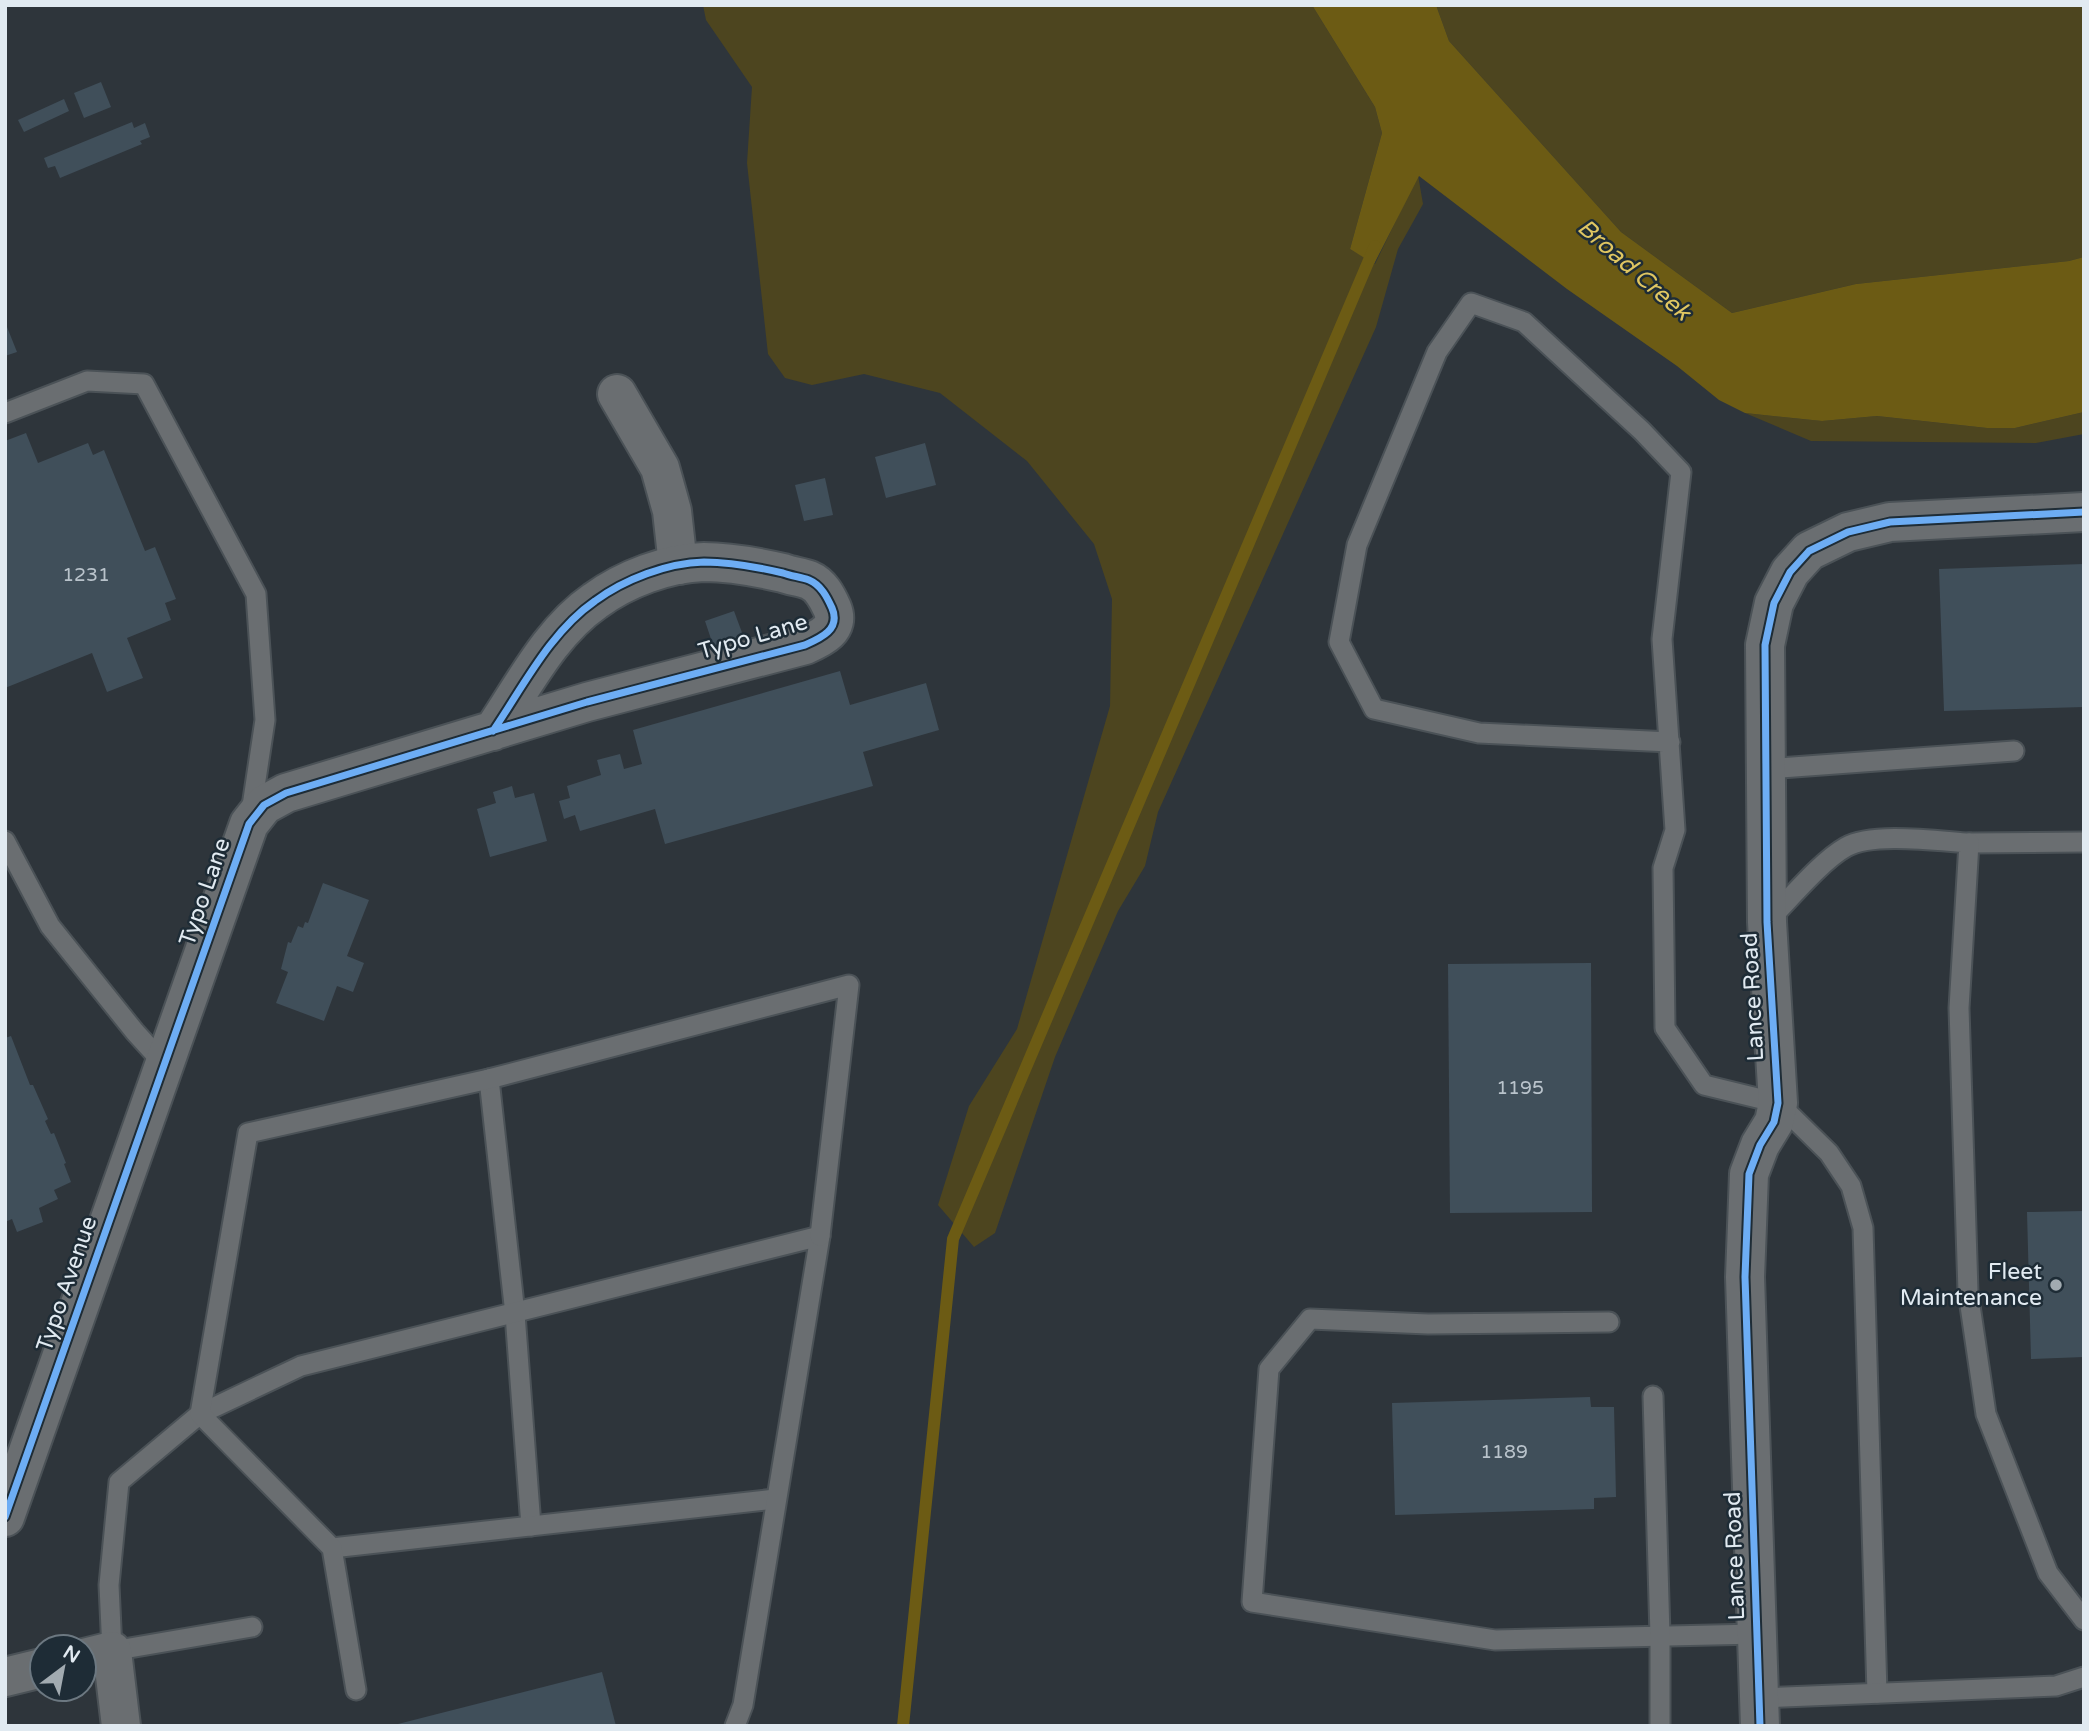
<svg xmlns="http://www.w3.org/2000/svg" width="2089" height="1731" font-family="'Varela Round',sans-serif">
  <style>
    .green { fill: #4d451f }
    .water { fill: #6c5b14 }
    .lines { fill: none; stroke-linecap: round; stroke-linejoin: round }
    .stream { stroke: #6c5b14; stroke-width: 12 }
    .building { fill: #404f5a }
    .lane-casing { stroke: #4b5257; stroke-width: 23 }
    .street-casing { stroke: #4b5257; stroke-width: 42 }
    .lane { stroke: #6a6e71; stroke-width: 19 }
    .street { stroke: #6a6e71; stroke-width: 38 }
    .cycleway-casing { stroke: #1e2c36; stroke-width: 11 }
    .cycleway { stroke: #6dadf4; stroke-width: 7 }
    .poi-dot { fill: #a2abb1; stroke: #1e2c36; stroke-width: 2.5 }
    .labels { text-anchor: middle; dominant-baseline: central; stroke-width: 5; stroke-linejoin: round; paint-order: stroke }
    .number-label { font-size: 19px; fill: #b9c3cb }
    .street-label { font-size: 23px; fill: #e1eaf1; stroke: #1e2c36 }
    .poi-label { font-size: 23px; fill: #e1eaf1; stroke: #1e2c36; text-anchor: end }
    .water-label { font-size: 24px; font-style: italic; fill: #e0c661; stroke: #1e2c36 }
  </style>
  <rect width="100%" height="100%" fill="#2e353b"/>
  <!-- green -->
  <g class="green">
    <path d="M703,5H1312L1375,107L1382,133L1350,249L1375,264L1418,175L1423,204L1398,249L1376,327L1158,812L1145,866L1118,911L1055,1057L995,1233L974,1247L938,1205L969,1106L1017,1029L1110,706L1112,599L1094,544L1027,461L940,393L864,374L812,385L785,378L768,354L747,163L752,87L706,20Z"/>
    <path d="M1436,5H2084V257L2069,261L1856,284L1732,313L1621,232L1449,41Z"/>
    <path d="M2084,412V434L2036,443L1811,441L1745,413L1822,421L1877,416L1987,428H2015Z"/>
  </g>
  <!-- water -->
  <path class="water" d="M1312,5H1436L1449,41L1621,232L1732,313L1856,284L2069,261L2084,257V412L2015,428H1987L1877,416L1822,421L1745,413L1719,400L1677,366L1567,289L1419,176L1374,264L1350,249L1382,133L1375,107Z"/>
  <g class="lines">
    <!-- stream -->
    <path class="stream" d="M903,1726L953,1239L1375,246"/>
  </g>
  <!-- building -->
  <g class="building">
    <path d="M101,82L111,107L84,118L74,93Z"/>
    <path d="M64,99L69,111L24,132L18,120Z"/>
    <path d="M132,122L134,128L145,123L150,137L140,141L142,144L60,178L55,166L48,168L44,158Z"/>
    <path d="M5,322L17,352L5,356Z"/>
    <path d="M26,433L38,463L88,443L93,455L104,450L145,551L155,547L176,599L165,603L171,620L127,638L143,678L107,692L92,653L5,688V441Z"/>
    <path d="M925,443L936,485L886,498L875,457Z"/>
    <path d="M825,478L833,515L804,521L795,485Z"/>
    <path d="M2084,564V707L1944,711L1939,569Z"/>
    <path d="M734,611L744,638L714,648L705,621Z"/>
    <path d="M840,671L850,705L926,683L939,730L863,752L873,786L665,844L655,809L580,831L575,815L564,819L559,801L570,798L567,786L601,775L597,760L620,754L624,769L642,764L633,730Z"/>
    <path d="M512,786L515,798L534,793L547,841L490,857L477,809L496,803L493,792Z"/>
    <path d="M323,883L369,900L347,956L364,963L353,992L337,986L324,1021L276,1003L288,972L281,969L288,942L291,943L298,926L303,928L305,922L308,923Z"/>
    <path d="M1591,963L1592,1212L1450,1213L1448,964Z"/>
    <path d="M11,1036L30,1085H33L48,1119L45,1121L51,1134L54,1133L66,1163L64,1164L71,1182L54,1190L58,1199L39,1208L43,1222L17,1232L12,1219L5,1222V1038Z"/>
    <path d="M2084,1211V1357L2031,1359L2027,1212Z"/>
    <path d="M1590,1397L1591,1407H1614L1616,1497L1594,1498V1509L1395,1515L1392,1403Z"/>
    <path d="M602,1672L616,1726H394V1725Z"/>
  </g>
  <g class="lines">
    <defs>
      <g id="lane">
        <path d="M5,413L87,381L144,384L256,594L265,720L251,813"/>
        <path d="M1670,742L1479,733L1374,709L1339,642L1357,545L1437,352L1471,303L1524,322L1642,431L1681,472L1662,639L1675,830L1663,868L1665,1028L1704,1085L1778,1103L1829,1153L1851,1186L1863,1228L1877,1693"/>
        <path d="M1766,769L2014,751"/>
        <path d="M5,841L50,926L135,1032L165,1065"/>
        <path d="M1969,843L2084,842"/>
        <path d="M1768,921C1789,900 1821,861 1846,847C1872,832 1938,841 1969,843L1959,1008L1968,1292L1986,1414L2048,1573L2084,1620"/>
        <path d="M489,1079L515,1314L531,1526"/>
        <path d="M1609,1322L1428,1324L1310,1319L1269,1369L1252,1602L1495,1640L1757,1634"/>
        <path d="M1653,1396L1660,1635V1726"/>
        <path d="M332,1548L775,1499"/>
        <path d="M252,1627L112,1651L109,1585L119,1482L200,1414L301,1366L820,1236L743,1705L735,1726"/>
        <path d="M356,1690L332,1548L200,1414L248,1133L489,1079L849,985L820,1236"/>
        <path d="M1760,1698L2056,1686L2084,1677"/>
      </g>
      <g id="street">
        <path d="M617,394L660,468L672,511L678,565"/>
        <path d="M5,1517L249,824L264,805L286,793L587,702L805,645C821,638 841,629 832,608C827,597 821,585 809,580C801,577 791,576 783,573C757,567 732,562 704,562C667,563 625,579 595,601C550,632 523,687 493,731"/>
        <path d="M84,1658L112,1651L121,1726"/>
        <path d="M5,1677L42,1668"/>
        <path d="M1760,1726L1745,1277L1749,1174L1760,1145L1774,1122L1778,1103L1767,922L1765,645L1774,603L1790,572L1809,551L1848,532L1890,522L2084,512"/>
      </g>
    </defs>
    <!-- lane casing -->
    <use href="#lane" class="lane-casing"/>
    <!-- street casing -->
    <use href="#street" class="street-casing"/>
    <!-- lane -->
    <use href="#lane" class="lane"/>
    <!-- street -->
    <use href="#street" class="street"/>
    <defs>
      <g id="cycleway">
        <path d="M5,1517L249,824L264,805L286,793L587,702L805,645C821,638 841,629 832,608C827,597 821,585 809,580C801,577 791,576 783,573C757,567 732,562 704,562C667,563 625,579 595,601C550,632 523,687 493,731"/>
        <path d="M1760,1726L1745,1277L1749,1174L1760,1145L1774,1122L1778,1103L1767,922L1765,645L1774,603L1790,572L1809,551L1848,532L1890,522L2084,512"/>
      </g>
    </defs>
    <!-- cycleway casing -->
    <use href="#cycleway" class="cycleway-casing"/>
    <!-- cycleway -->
    <use href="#cycleway" class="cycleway"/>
  </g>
  <!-- markers -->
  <circle class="poi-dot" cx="2056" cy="1285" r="7"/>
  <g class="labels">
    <!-- number labels -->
    <g class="number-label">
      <text x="86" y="575">1231</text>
      <text x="1520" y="1088">1195</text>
      <text x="1504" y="1452">1189</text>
    </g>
    <!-- street labels -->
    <g class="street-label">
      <text transform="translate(753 637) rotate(-16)">Typo Lane</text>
      <text transform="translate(205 892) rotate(-71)">Typo Lane</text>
      <text transform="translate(1753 997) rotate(-93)">Lance Road</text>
      <text transform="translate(67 1284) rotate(-71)">Typo Avenue</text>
      <text transform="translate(1735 1556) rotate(-92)">Lance Road</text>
    </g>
    <!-- poi labels -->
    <g class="poi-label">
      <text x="2042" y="1272">Fleet<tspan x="2042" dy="26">Maintenance</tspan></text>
    </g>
    <!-- water labels -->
    <g class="water-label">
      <text transform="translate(1634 270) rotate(41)">Broad Creek</text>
    </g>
  </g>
  <!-- border -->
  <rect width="2089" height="1731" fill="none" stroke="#e1eaf1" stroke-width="14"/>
  <!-- north arrow -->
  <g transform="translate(63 1668) rotate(32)"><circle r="33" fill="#1e2c36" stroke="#6c7881" stroke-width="2"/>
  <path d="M0-5L12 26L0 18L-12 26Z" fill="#a2abb1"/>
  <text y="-10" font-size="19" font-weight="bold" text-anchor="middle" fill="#e1eaf1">N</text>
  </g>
</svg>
